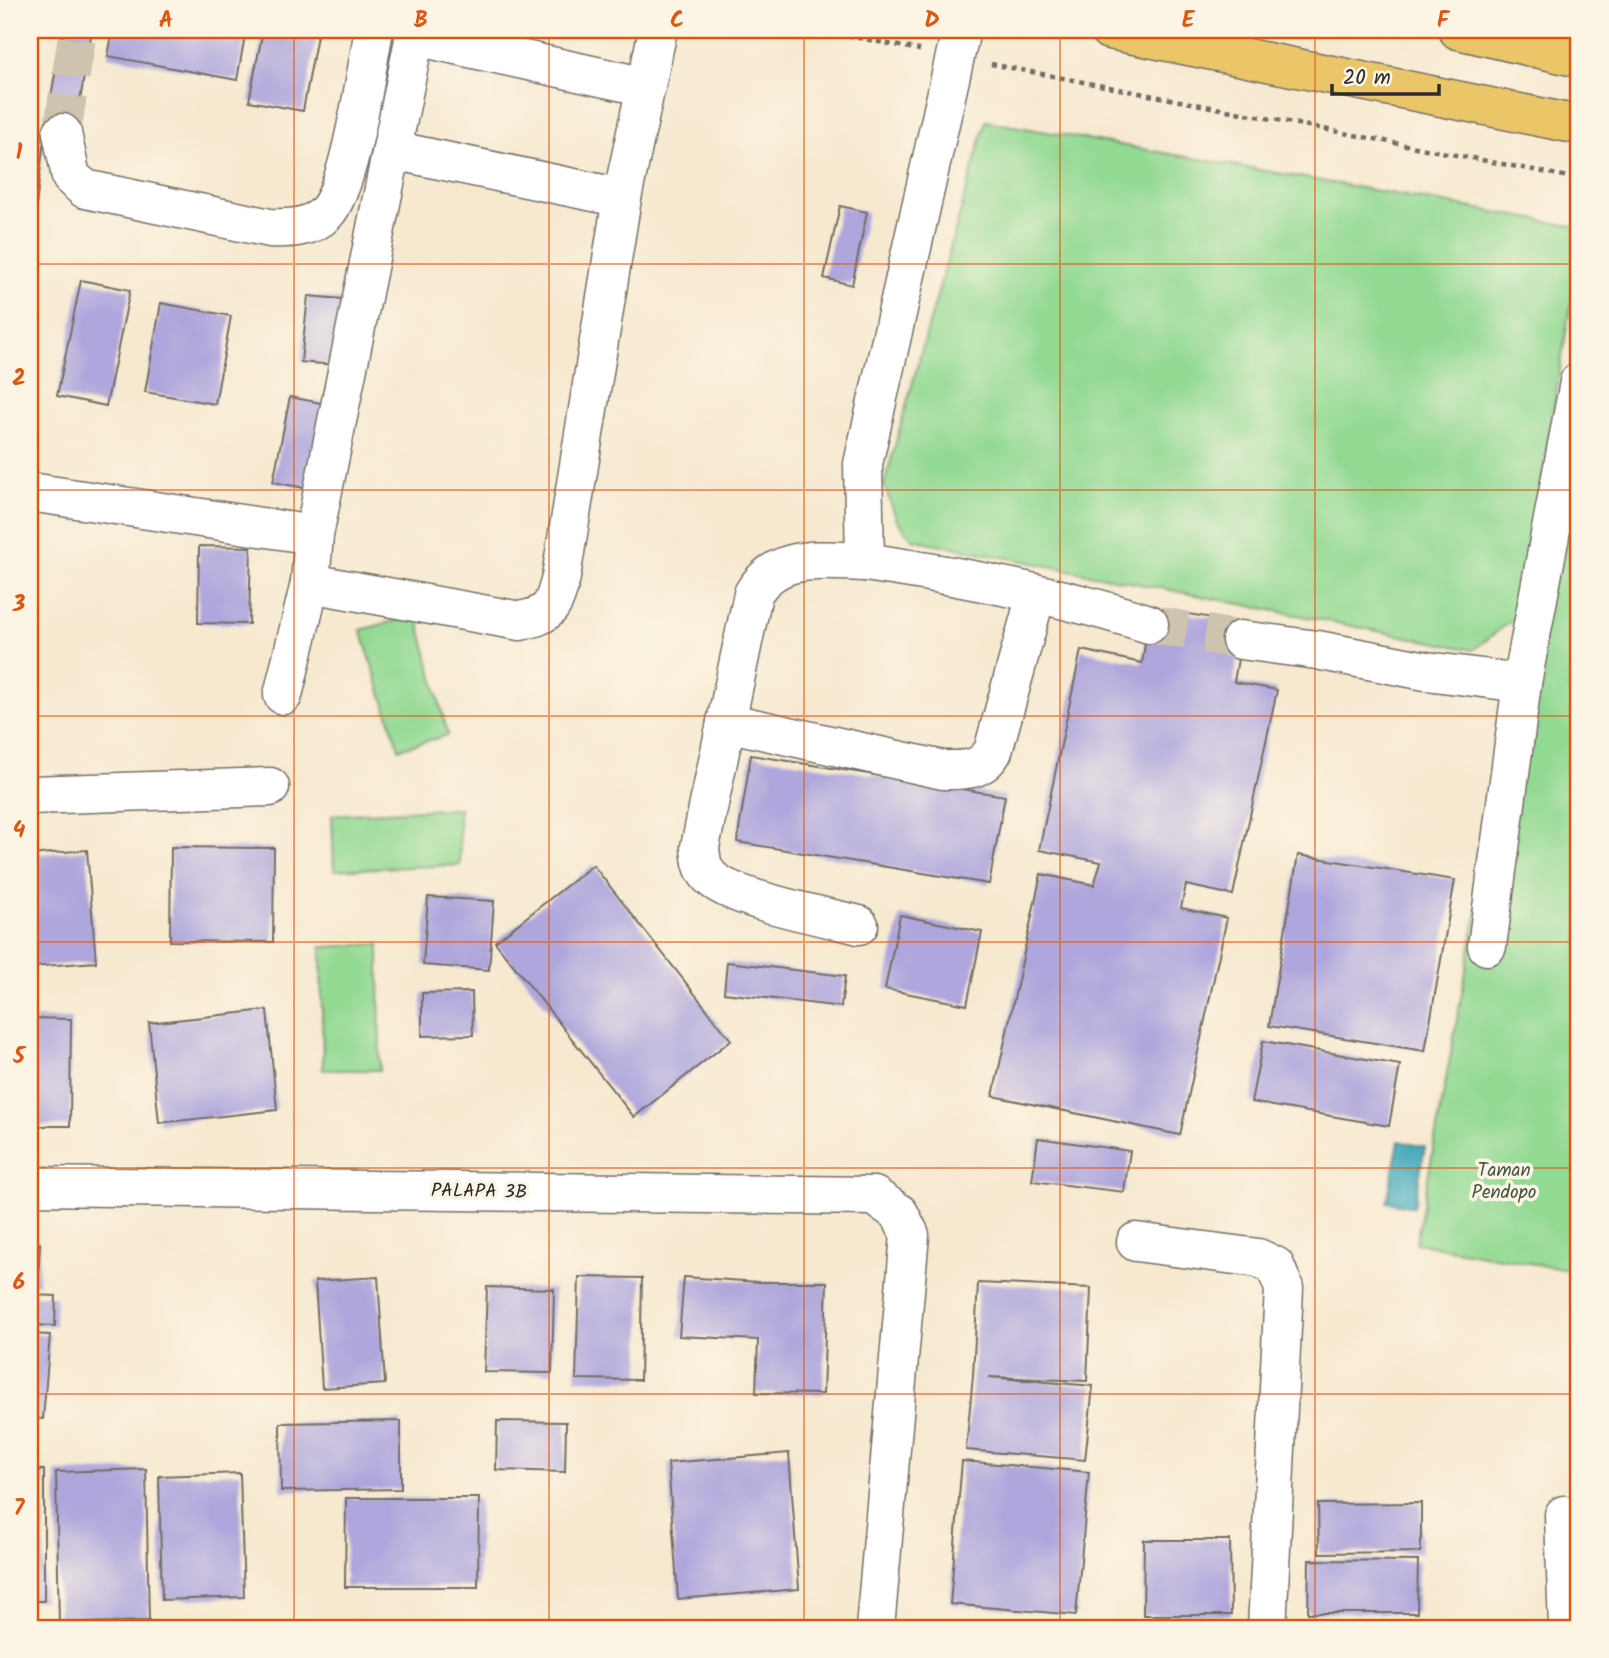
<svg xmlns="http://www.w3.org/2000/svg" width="1609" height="1658" font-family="Kalam,sans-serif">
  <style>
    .green { fill: #92d992; stroke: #5e825e; stroke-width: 2 }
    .water { fill: #3da8bd; stroke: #346a74; stroke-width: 2 }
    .building { fill: #aea6dc }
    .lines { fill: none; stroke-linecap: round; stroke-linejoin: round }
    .minor-tunnel { stroke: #cec3af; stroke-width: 38; stroke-dasharray: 38 19; stroke-linecap: butt }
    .minor-casing { stroke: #726e65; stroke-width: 41 }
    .highway-casing { stroke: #726e65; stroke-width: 41 }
    .path { stroke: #726e65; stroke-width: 4.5; stroke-dasharray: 5 5; stroke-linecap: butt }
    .minor { stroke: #fff; stroke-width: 38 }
    .highway { stroke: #eac669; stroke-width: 38 }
    .grid { fill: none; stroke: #df570e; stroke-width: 2; stroke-opacity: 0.55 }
    .labels { text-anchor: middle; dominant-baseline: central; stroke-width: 7; stroke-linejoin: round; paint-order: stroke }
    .park-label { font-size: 19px; fill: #455645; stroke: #fcf5e5 }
    .street-label { font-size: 19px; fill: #2b2b2b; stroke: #fcf5e5 }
    .neatline { fill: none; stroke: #df570e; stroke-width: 2.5 }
    .grid-label { font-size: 23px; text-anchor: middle; font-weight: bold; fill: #df570e }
  </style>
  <rect width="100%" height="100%" fill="#fcf5e5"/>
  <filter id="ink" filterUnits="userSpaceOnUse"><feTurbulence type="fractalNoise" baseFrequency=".0143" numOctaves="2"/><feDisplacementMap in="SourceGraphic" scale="14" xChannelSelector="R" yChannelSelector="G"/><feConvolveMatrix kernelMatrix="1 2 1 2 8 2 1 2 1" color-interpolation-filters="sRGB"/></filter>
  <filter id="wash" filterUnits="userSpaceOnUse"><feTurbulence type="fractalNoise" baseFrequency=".00686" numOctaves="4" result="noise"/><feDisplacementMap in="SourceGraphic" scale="28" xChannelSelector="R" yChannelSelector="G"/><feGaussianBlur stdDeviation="1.57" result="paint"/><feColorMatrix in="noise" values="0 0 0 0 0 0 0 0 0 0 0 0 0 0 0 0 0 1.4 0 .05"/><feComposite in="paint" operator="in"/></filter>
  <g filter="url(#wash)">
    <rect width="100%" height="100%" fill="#f7e9d0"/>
    <!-- green -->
    <g class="green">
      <path d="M986,121L1579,227V255L1519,615L1473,650L912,539L897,520L884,485Z"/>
      <path d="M1579,357V1272L1416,1243Z"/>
      <path d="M417,615L448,735L399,749L361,630Z"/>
      <path d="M459,808L460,865L334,870L332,815Z"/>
      <path d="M379,944L380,1070H323L321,947Z"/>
    </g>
    <!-- water -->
    <path class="water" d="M1399,1141L1425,1147L1414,1207L1387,1202Z"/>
    <g id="blocks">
      <!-- building -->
      <g class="building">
        <path d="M63,30H92L74,135L45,130Z"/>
        <path d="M113,30H246L237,80L108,56Z"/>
        <path d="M263,30H318L303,111L249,101Z"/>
        <path d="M30,139L44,140L36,206L30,205Z"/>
        <path d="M840,206L867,212L852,285L824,278Z"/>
        <path d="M81,280L130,290L106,406L57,396Z"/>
        <path d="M308,296L342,299L334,365L301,362Z"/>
        <path d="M161,303L231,316L215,404L145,392Z"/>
        <path d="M290,397L326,404L310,489L273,482Z"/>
        <path d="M199,546L251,547L249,624L198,623Z"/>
        <path d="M1151,608L1244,623L1234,682L1277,690L1233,895L1186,885L1181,908L1227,918L1180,1135L993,1096L1041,874L1094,885L1101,862L1039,850L1081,650L1142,663Z"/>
        <path d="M751,755L1005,796L989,884L737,842Z"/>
        <path d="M171,847L274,848L273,942L170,941Z"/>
        <path d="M87,850L96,962L30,967V855Z"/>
        <path d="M1298,855L1455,880L1425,1051L1269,1026Z"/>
        <path d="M593,865L731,1040L634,1117L495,942Z"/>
        <path d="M428,897L494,901L489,970L423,965Z"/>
        <path d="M900,915L982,932L967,1005L885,989Z"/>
        <path d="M727,962L845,976L841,1007L724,993Z"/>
        <path d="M472,992L473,1035L422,1036V993Z"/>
        <path d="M267,1010L277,1110L159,1123L149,1023Z"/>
        <path d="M30,1018L71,1019L70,1126H30Z"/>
        <path d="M1263,1041L1400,1065L1389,1126L1251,1102Z"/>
        <path d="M1038,1138L1130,1151L1124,1192L1032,1181Z"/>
        <path d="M30,1242L40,1243L38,1284L30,1283Z"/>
        <path d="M378,1277L385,1384L322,1388L315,1281Z"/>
        <path d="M579,1277L642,1278L640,1380L576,1379Z"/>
        <path d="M684,1277L759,1282H827L823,1394L756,1393L758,1340L679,1336Z"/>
        <path d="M978,1283L1091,1288L1087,1381L989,1377L1093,1386L1085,1460L966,1450L973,1375Z"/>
        <path d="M487,1287L554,1289L552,1373L484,1372Z"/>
        <path d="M30,1295L56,1296L55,1326L30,1325Z"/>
        <path d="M30,1334L50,1335L43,1419L30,1418Z"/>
        <path d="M401,1421V1489L281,1491L280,1423Z"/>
        <path d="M497,1421L566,1422L565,1472L496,1470Z"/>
        <path d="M789,1453L799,1589L678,1599L668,1463Z"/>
        <path d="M962,1461L1089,1472L1076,1615L950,1604Z"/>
        <path d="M146,1469L149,1621L59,1624L56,1472Z"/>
        <rect x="30" y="1470" width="14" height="131"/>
        <path d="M240,1473L244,1597L162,1600L159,1476Z"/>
        <path d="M346,1498H479L478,1587H345Z"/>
        <path d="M1421,1503V1552L1319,1553L1318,1504Z"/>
        <path d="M1144,1540H1230L1231,1615H1143Z"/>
        <path d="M1309,1560L1418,1561L1417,1613H1308Z"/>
        <path d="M937,1623L1007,1626V1628H937Z"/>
        <rect x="1428" y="1626" width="50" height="2"/>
      </g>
    </g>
  </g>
  <g filter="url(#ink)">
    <use href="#blocks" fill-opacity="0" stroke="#726e65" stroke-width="2"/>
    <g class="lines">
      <!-- minor-tunnel -->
      <g class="minor-tunnel">
        <path d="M62,133L78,30"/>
        <path d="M1149,624L1241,640"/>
      </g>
      <defs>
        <g id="minor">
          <path d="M961,30L863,464L865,562C961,576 1057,594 1149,624"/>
          <path d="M415,36L646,87"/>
          <path d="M62,133L71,177L85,189L270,228C289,229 312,228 326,213C351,186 366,70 374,30"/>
          <path d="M392,150L622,198"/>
          <path d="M30,492L314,535"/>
          <path d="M310,583L520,621C551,615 554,606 561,577L622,198L658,30"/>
          <path d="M1241,640L1317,650L1426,671L1522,683"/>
          <path d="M283,695L310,583L314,535L416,30"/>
          <path d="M726,722L943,770C964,770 982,771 993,751L1036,595"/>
          <path d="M30,795L270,787"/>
          <path d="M859,925C827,917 730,899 710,877C702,869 701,859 700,847L753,594C777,552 824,561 865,562"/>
          <path d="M1487,946L1522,683L1579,382"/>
          <path d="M30,1186L874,1196L899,1213L910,1235L875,1628"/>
          <path d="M1136,1242L1258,1258L1275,1266L1284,1288L1267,1628"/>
          <path d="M1564,1515L1568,1628"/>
        </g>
        <g id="highway">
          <path d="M1109,30L1579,125"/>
          <path d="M1458,30L1579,58"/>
        </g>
      </defs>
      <!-- minor casing -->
      <use href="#minor" class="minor-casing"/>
      <!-- highway casing -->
      <use href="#highway" class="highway-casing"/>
      <!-- path -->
      <g class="path">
        <path d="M818,30L920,50"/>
        <path d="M991,64L1579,179"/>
      </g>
      <!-- minor -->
      <use href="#minor" class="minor"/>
      <!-- highway -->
      <use href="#highway" class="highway"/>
    </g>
  </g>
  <!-- grid -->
  <path class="grid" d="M294,30V1628M549,30V1628M804,30V1628M1060,30V1628M1315,30V1628M30,264H1579M30,490H1579M30,716H1579M30,942H1579M30,1168H1579M30,1394H1579"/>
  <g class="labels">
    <!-- park labels -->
    <g class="park-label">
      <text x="1504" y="1171">Taman<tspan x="1504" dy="22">Pendopo</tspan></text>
    </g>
    <!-- street labels -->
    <g class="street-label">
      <text transform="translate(479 1192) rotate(1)">PALAPA 3B</text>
    </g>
  </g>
  <!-- margin -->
  <rect width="1609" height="1658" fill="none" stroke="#fcf5e5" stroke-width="77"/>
  <!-- scale -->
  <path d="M1332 84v10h107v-10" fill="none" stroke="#2b2b2b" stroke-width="3.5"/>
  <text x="1343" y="84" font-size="21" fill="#2b2b2b" stroke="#fcf5e5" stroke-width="5" paint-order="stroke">20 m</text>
  <rect x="38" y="38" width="1532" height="1582" class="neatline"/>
  <g class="grid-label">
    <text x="166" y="27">A</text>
    <text x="421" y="27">B</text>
    <text x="677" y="27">C</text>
    <text x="932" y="27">D</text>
    <text x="1188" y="27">E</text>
    <text x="1443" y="27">F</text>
    <text x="19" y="159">1</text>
    <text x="19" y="385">2</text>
    <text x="19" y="611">3</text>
    <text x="19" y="837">4</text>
    <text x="19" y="1063">5</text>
    <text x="19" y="1289">6</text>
    <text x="19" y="1515">7</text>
  </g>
</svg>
